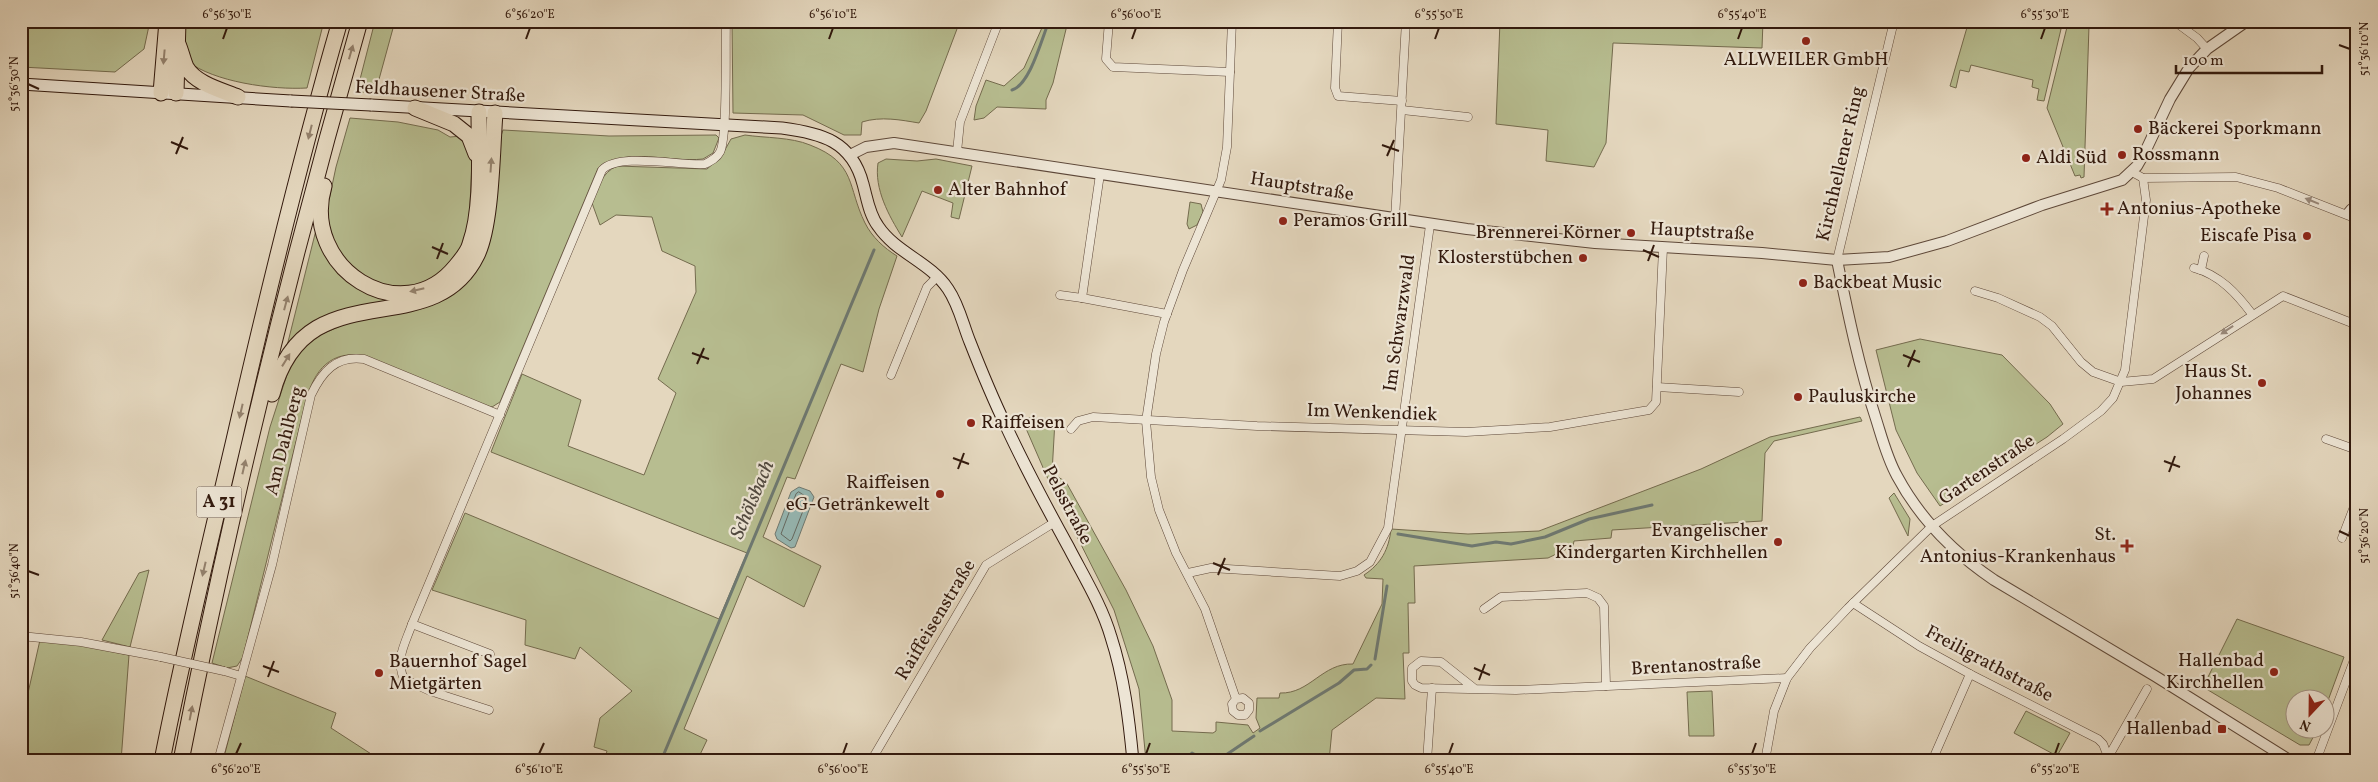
<svg xmlns="http://www.w3.org/2000/svg" width="2378" height="782" font-family="Vollkorn,serif">
  <style>
    .green { fill: #b7bd90; stroke: #746b4e }
    .water { fill: #96b9b6; stroke: #6e7972 }
    .lines { fill: none; stroke-linecap: round; stroke-linejoin: round }
    .shore { stroke: #646962; stroke-width: 1 }
    .stream { stroke: #6e7972; stroke-width: 3 }
    .pedestrian-casing { stroke: #5e4839; stroke-width: 8 }
    .minor-casing { stroke: #5e4839; stroke-width: 9 }
    .tertiary-casing { stroke: #5e4839; stroke-width: 12 }
    .secondary-casing { stroke: #32190d; stroke-width: 13 }
    .motorway-casing { stroke: #32190d; stroke-width: 17 }
    .pedestrian { stroke: #ede5d5; stroke-width: 6 }
    .minor { stroke: #ede5d5; stroke-width: 8 }
    .tertiary { stroke: #ede5d5; stroke-width: 10 }
    .secondary { stroke: #ede5d5; stroke-width: 11 }
    .motorway { stroke: #e4d7be; stroke-width: 15 }
    .minor-bridge-casing { stroke: #5e4839; stroke-width: 9; stroke-linecap: butt }
    .secondary-bridge-casing { stroke: #32190d; stroke-width: 13; stroke-linecap: butt }
    .minor-bridge { stroke: #ede5d5; stroke-width: 8 }
    .secondary-bridge { stroke: #ede5d5; stroke-width: 11 }
    .oneway { fill: #94826e }
    .oneway2 { fill: #99897b }
    .ticks { fill: none; stroke: #32190d; stroke-width: 2 }
    .poi-dot { fill: #8f2418; stroke: #ede5d5; stroke-width: 2 }
    .labels { text-anchor: middle; dominant-baseline: central; stroke-width: 4.5; stroke-linejoin: round; paint-order: stroke }
    .shield { fill: #ede5d5; stroke: #6a5649; stroke-width: 1 }
    .shield-label { font-size: 18px; font-weight: bold; fill: #32190d }
    .poi-label { font-size: 19px; fill: #32190d; stroke: #ede5d5; text-anchor: start }
    .street-label { font-size: 19px; fill: #32190d; stroke: #ede5d5 }
    .water-label { font-size: 20px; font-style: italic; fill: #504940; stroke: #ede5d5 }
    .neatline { fill: none; stroke: #32190d; stroke-width: 2 }
    .ticks-label { font-size: 12px; text-anchor: middle; fill: #32190d }
  </style>
  <rect width="100%" height="100%" fill="#e4d7be"/>
  <filter id="stains"><feTurbulence type="fractalNoise" baseFrequency=".004" numOctaves="4"/><feColorMatrix values="0 0 0 0 .2 0 0 0 0 .09 0 0 0 0 .02 0 0 0 .5 -.17"/></filter>
  <radialGradient id="worn" r=".72"><stop offset=".6" stop-color="#630" stop-opacity="0"/><stop offset="1" stop-color="#630" stop-opacity=".3"/></radialGradient>
  <!-- green -->
  <g class="green">
    <path d="M21,21H150L144,49L115,72L21,67Z"/>
    <path d="M182,21H324L307,88C272,90 214,82 187,61Z"/>
    <path d="M375,21H395L375,94L357,91Z"/>
    <path d="M732,21H960L926,111L919,123C901,120 881,116 862,122L861,135H844L803,115L733,113Z"/>
    <path d="M1045,21H1068L1053,83L1046,100V109L997,107L984,118L974,120L976,106L986,80L1004,86L1024,68Z"/>
    <path d="M1500,21H1763L1762,48L1613,43L1606,143L1594,167L1546,161L1548,130L1496,124Z"/>
    <path d="M1960,21H2035L2061,29L2044,101L2037,100L2039,89L2032,87L2033,80L1971,65L1969,72L1960,70L1956,88L1950,86L1968,24Z"/>
    <path d="M2078,21H2119V26H2089L2084,177L2081,178L2080,175L2075,176L2047,108L2068,23Z"/>
    <path d="M350,118L398,122L438,130L450,137L462,136L472,161L469,226L462,250L439,276L417,286L381,287L339,260L326,214L336,167Z"/>
    <path d="M503,130L609,136L716,135L719,138L713,153L703,159C668,163 628,146 598,168L500,402L492,407L487,406L366,356C331,349 314,370 306,401L243,657L237,666L227,668L212,663L270,427L293,356L326,327L449,293Z"/>
    <path d="M745,135C765,138 791,137 810,145C857,163 847,187 865,223C872,237 884,248 897,256L879,309L863,372L841,364L795,479L787,477L763,537L821,566L804,607L747,576L684,729L707,740L697,761H604L607,751L594,747L600,718L632,691L580,647L575,659L525,645L526,620L432,590L465,513L719,619L747,553L491,452L522,374L581,400L568,446L644,475L676,393L658,379L696,292L695,266L662,251L652,217L616,215L600,225L592,203C598,188 601,173 617,166L707,169L721,157L731,139Z"/>
    <path d="M886,159L917,161L936,159L972,166L959,219L951,217L953,203L922,191L902,237C889,216 874,189 878,163Z"/>
    <path d="M1190,202L1201,204L1203,212L1197,225L1189,229L1187,224Z"/>
    <path d="M316,230C326,251 335,279 359,288C371,293 384,294 395,302L286,350Z"/>
    <path d="M1920,339L2002,355L2050,404L2063,424L2047,437L1940,506L1917,473L1896,430L1876,350Z"/>
    <path d="M1021,417L1055,420L1052,473L1066,482L1126,590L1153,646L1172,700V731L1213,733L1216,731V722L1248,725L1253,733L1260,728L1256,718L1257,698H1279L1280,693C1310,694 1322,663 1353,664L1382,604L1383,579L1366,578L1364,575C1381,564 1389,549 1391,529L1468,534L1539,531L1701,469L1770,437L1860,417L1862,421L1774,441L1765,453L1762,521L1612,530L1611,538L1574,541L1573,546L1548,558L1414,566L1415,603H1408L1409,653H1403L1405,699L1376,698L1332,730L1329,761H1146L1139,689L1114,610L1048,479Z"/>
    <path d="M1894,493L1910,519L1908,536L1889,498Z"/>
    <path d="M149,570L130,647L102,640L139,573Z"/>
    <path d="M2237,619L2344,657L2326,706V700H2296V730H2317L2309,745H2300L2203,687Z"/>
    <path d="M40,640L82,645L129,655L121,761H21V724Z"/>
    <path d="M245,676L336,713L331,728L382,761H223Z"/>
    <path d="M1712,691L1714,736H1689L1687,692Z"/>
    <path d="M2026,711L2070,733L2057,756L2014,733Z"/>
  </g>
  <!-- water -->
  <path class="water" d="M799,487L810,491L814,497L795,547L791,548L777,539L775,534L791,492Z"/>
  <g class="lines">
    <!-- shore -->
    <path class="shore" d="M799,492L808,498L792,539L790,541L781,534L796,494Z"/>
    <!-- stream -->
    <g class="stream">
      <path d="M1012,90C1030,85 1042,38 1049,21"/>
      <path d="M1398,534L1472,546L1496,542L1511,544L1545,537L1589,519L1652,505"/>
      <path d="M1375,659L1387,586"/>
      <path d="M1260,731L1339,683L1354,670L1367,669L1371,665"/>
      <path d="M661,761L874,250"/>
      <path d="M1183,761L1192,753L1207,761"/>
      <path d="M1217,761L1254,736"/>
    </g>
    <defs>
      <path id="pedestrian" d="M2345,214L2350,208"/>
      <g id="minor">
        <path d="M1109,21L1106,59L1113,67L1230,72"/>
        <path d="M1232,21L1227,147L1221,180L1183,270L1164,322L1156,354L1146,421L1151,477L1159,510L1176,553L1205,609L1236,699L1243,698L1249,703V710L1245,715H1238L1233,711L1232,704L1236,699"/>
        <path d="M1338,21L1335,88L1338,96L1402,101"/>
        <path d="M2174,21L2197,38L2207,49"/>
        <path d="M1402,110L1468,117"/>
        <path d="M957,152L960,122L999,21"/>
        <path d="M2132,172L2143,178L2236,177L2278,188L2357,219"/>
        <path d="M1100,174L1082,298L1167,314"/>
        <path d="M1395,219L1406,21"/>
        <path d="M1837,260L1894,21"/>
        <path d="M2194,268C2220,275 2237,294 2252,314"/>
        <path d="M2201,270L2204,256"/>
        <path d="M1975,291L1998,298L2040,317L2052,326L2081,362L2093,372L2121,382L2153,379L2283,296L2357,325"/>
        <path d="M1060,295L1082,298"/>
        <path d="M891,375L927,287L937,277"/>
        <path d="M1657,387L1739,392"/>
        <path d="M1071,429L1078,421L1093,417L1257,426L1466,432L1550,427L1649,410L1656,402L1663,248"/>
        <path d="M2326,439L2357,450"/>
        <path d="M2342,538L2357,499"/>
        <path d="M1188,573L1211,568L1340,576L1357,571L1370,562L1388,528L1430,225"/>
        <path d="M1853,603L1919,646L1970,674L2098,739L2103,744L2107,754"/>
        <path d="M1484,609L1501,597L1587,593L1598,598L1604,606L1606,686"/>
        <path d="M412,624C405,644 395,659 404,679L430,691L489,710"/>
        <path d="M21,636L81,642L161,657"/>
        <path d="M490,654L412,624L602,170C619,152 680,166 705,164C711,161 717,158 720,152C728,137 725,44 726,21"/>
        <path d="M224,671L241,676"/>
        <path d="M1475,689L1441,662L1421,661L1412,668V681L1415,685L1421,688L1516,690L1787,678"/>
        <path d="M218,761L272,565L311,395C322,372 336,355 364,359L500,415"/>
        <path d="M871,761L986,565L1055,522"/>
        <path d="M1355,761H1377"/>
        <path d="M1427,761L1432,688"/>
        <path d="M1765,761L1774,711L1787,678L1810,648L1848,608L1932,526L2063,439L2101,411L2113,398L2125,370L2146,200L2143,178"/>
        <path d="M1932,761L1970,674"/>
        <path d="M2106,761L2147,689"/>
        <path d="M2316,761L2357,652"/>
      </g>
      <g id="tertiary">
        <path d="M850,155L866,147L894,143L1467,229L1595,243L1762,253L1837,260L1889,257L1947,241L2042,205L2122,180L2137,166L2145,152L2170,99L2189,68L2207,49L2247,21"/>
        <path d="M1837,260C1848,314 1859,367 1876,419C1882,438 1887,458 1897,476C1920,519 1954,553 1994,580L2155,676L2291,761"/>
      </g>
      <g id="secondary">
        <path d="M21,84L291,101"/>
        <path d="M371,105L782,128C821,133 852,141 863,184C867,198 869,214 878,226C896,253 930,262 948,289C959,305 963,325 970,342C981,370 993,399 1006,426C1025,467 1047,508 1069,548C1084,577 1102,606 1111,637C1124,677 1129,719 1133,761"/>
      </g>
      <g id="motorway">
        <path d="M178,44C181,51 183,60 186,67C196,84 221,90 238,97"/>
        <path d="M161,93L167,21"/>
        <path d="M176,93L178,21"/>
        <path d="M415,108L454,124L469,136L476,154"/>
        <path d="M324,186C300,268 402,333 456,266C461,260 468,252 470,244C483,208 479,151 479,112"/>
        <path d="M272,394C306,266 432,347 477,255C492,224 492,150 495,113"/>
        <path d="M162,761C183,653 209,547 234,440C266,300 300,159 340,21"/>
        <path d="M181,761C230,512 290,265 360,21"/>
      </g>
    </defs>
    <!-- pedestrian casing -->
    <use href="#pedestrian" class="pedestrian-casing"/>
    <!-- minor casing -->
    <use href="#minor" class="minor-casing"/>
    <!-- tertiary casing -->
    <use href="#tertiary" class="tertiary-casing"/>
    <!-- secondary casing -->
    <use href="#secondary" class="secondary-casing"/>
    <!-- motorway casing -->
    <use href="#motorway" class="motorway-casing"/>
    <!-- pedestrian -->
    <use href="#pedestrian" class="pedestrian"/>
    <!-- minor -->
    <use href="#minor" class="minor"/>
    <!-- tertiary -->
    <use href="#tertiary" class="tertiary"/>
    <!-- secondary -->
    <use href="#secondary" class="secondary"/>
    <!-- motorway -->
    <use href="#motorway" class="motorway"/>
    <defs>
      <path id="minor-bridge" d="M161,657L224,671"/>
      <path id="secondary-bridge" d="M291,101L371,105"/>
    </defs>
    <!-- minor-bridge casing -->
    <use href="#minor-bridge" class="minor-bridge-casing"/>
    <!-- secondary-bridge casing -->
    <use href="#secondary-bridge" class="secondary-bridge-casing"/>
    <!-- minor-bridge -->
    <use href="#minor-bridge" class="minor-bridge"/>
    <!-- secondary-bridge -->
    <use href="#secondary-bridge" class="secondary-bridge"/>
  </g>
  <!-- one-way arrows -->
  <defs><path id="oneway-solid" d="M-6-.8H1V-3.2L6.5 0L1 3.2V.8H-6Z" transform="scale(1.25)"/></defs>
  <g class="oneway">
    <use href="#oneway-solid" transform="translate(351 52) rotate(-74)"/>
    <use href="#oneway-solid" transform="translate(164 57) rotate(95)"/>
    <use href="#oneway-solid" transform="translate(310 132) rotate(104)"/>
    <use href="#oneway-solid" transform="translate(491 165) rotate(-86)"/>
    <use href="#oneway-solid" transform="translate(417 290) rotate(167)"/>
    <use href="#oneway-solid" transform="translate(286 303) rotate(-75)"/>
    <use href="#oneway-solid" transform="translate(286 360) rotate(-58)"/>
    <use href="#oneway-solid" transform="translate(241 411) rotate(103)"/>
    <use href="#oneway-solid" transform="translate(244 467) rotate(-77)"/>
    <use href="#oneway-solid" transform="translate(204 569) rotate(103)"/>
    <use href="#oneway-solid" transform="translate(191 713) rotate(-79)"/>
  </g>
  <g class="oneway2">
    <use href="#oneway-solid" transform="translate(2312 201) rotate(-158)"/>
    <use href="#oneway-solid" transform="translate(2227 330) rotate(146)"/>
  </g>
  <!-- ticks -->
  <path class="ticks" d="M223,39L227,28M526,39L530,28M829,39L833,28M1132,39L1136,28M1435,39L1439,28M1738,39L1742,28M2041,39L2045,28M2339,45L2350,49M28,84L39,89M171,142L188,149M1382,145L1399,151M176,154L183,137M1387,156L1394,140M432,247L448,254M1643,250L1659,257M437,259L443,243M1648,261L1654,245M692,353L709,359M1903,355L1920,362M697,364L704,348M1908,367L1915,350M953,458L969,464M2164,461L2180,467M958,469L964,453M2169,472L2175,456M2339,531L2350,536M1213,563L1230,570M28,571L39,575M1218,575L1225,558M263,666L279,672M1474,668L1490,675M268,677L274,661M1479,680L1485,664M236,754L241,743M539,754L544,743M843,754L847,743M1146,754L1150,743M1449,754L1453,743M1752,754L1756,743M2055,754L2059,743"/>
  <!-- markers -->
  <g class="poi-dot">
    <circle cx="1806" cy="41" r="5"/>
    <circle cx="2138" cy="129" r="5"/>
    <circle cx="2122" cy="155" r="5"/>
    <circle cx="2026" cy="158" r="5"/>
    <circle cx="938" cy="190" r="5"/>
    <path d="M2104.5 201.5h5v5h5v5h-5v5h-5v-5h-5v-5h5z"/>
    <circle cx="1283" cy="221" r="5"/>
    <circle cx="1631" cy="233" r="5"/>
    <circle cx="2307" cy="236" r="5"/>
    <circle cx="1583" cy="258" r="5"/>
    <circle cx="1803" cy="283" r="5"/>
    <circle cx="2262" cy="383" r="5"/>
    <circle cx="1798" cy="397" r="5"/>
    <circle cx="971" cy="423" r="5"/>
    <circle cx="940" cy="494" r="5"/>
    <circle cx="1778" cy="542" r="5"/>
    <path d="M2124.5 538.5h5v5h5v5h-5v5h-5v-5h-5v-5h5z"/>
    <circle cx="2274" cy="672" r="5"/>
    <circle cx="379" cy="673" r="5"/>
    <rect x="2217" y="724" width="10" height="10" rx="2.5"/>
  </g>
  <g class="labels">
    <!-- shield labels -->
    <rect class="shield" x="196.5" y="486.5" width="45" height="31" rx="4"/>
    <g class="shield-label">
      <text x="219" y="502">A 31</text>
    </g>
    <!-- poi labels -->
    <g class="poi-label">
      <text x="1806" y="60" text-anchor="middle">ALLWEILER GmbH</text>
      <text x="2148" y="129">Bäckerei Sporkmann</text>
      <text x="2132" y="155">Rossmann</text>
      <text x="2036" y="158">Aldi Süd</text>
      <text x="948" y="190">Alter Bahnhof</text>
      <text x="2117" y="209">Antonius-Apotheke</text>
      <text x="1293" y="221">Peramos Grill</text>
      <text x="1621" y="233" text-anchor="end">Brennerei Körner</text>
      <text x="2297" y="236" text-anchor="end">Eiscafe Pisa</text>
      <text x="1573" y="258" text-anchor="end">Klosterstübchen</text>
      <text x="1813" y="283">Backbeat Music</text>
      <text x="2252" y="372" text-anchor="end">Haus St.<tspan x="2252" dy="22">Johannes</tspan></text>
      <text x="1808" y="397">Pauluskirche</text>
      <text x="981" y="423">Raiffeisen</text>
      <text x="930" y="483" text-anchor="end">Raiffeisen<tspan x="930" dy="22">eG-Getränkewelt</tspan></text>
      <text x="1768" y="531" text-anchor="end">Evangelischer<tspan x="1768" dy="22">Kindergarten Kirchhellen</tspan></text>
      <text x="2116" y="535" text-anchor="end">St.<tspan x="2116" dy="22">Antonius-Krankenhaus</tspan></text>
      <text x="2264" y="661" text-anchor="end">Hallenbad<tspan x="2264" dy="22">Kirchhellen</tspan></text>
      <text x="389" y="662">Bauernhof Sagel<tspan x="389" dy="22">Mietgärten</tspan></text>
      <text x="2212" y="729" text-anchor="end">Hallenbad</text>
    </g>
    <!-- street labels -->
    <g class="street-label">
      <text transform="translate(440 92) rotate(3)">Feldhausener Straße</text>
      <text transform="translate(1841 164) rotate(-77)">Kirchhellener Ring</text>
      <text transform="translate(1302 187) rotate(9)">Hauptstraße</text>
      <text transform="translate(1702 232) rotate(3)">Hauptstraße</text>
      <text transform="translate(1400 323) rotate(-82)">Im Schwarzwald</text>
      <text transform="translate(1372 413) rotate(2)">Im Wenkendiek</text>
      <text transform="translate(285 441) rotate(-76)">Am Dahlberg</text>
      <text transform="translate(1987 470) rotate(-34)">Gartenstraße</text>
      <text transform="translate(1067 505) rotate(62)">Pelsstraße</text>
      <text transform="translate(936 620) rotate(-59)">Raiffeisenstraße</text>
      <text transform="translate(1989 664) rotate(28)">Freiligrathstraße</text>
      <text transform="translate(1696 666) rotate(-3)">Brentanostraße</text>
    </g>
    <!-- water labels -->
    <g class="water-label">
      <text transform="translate(753 500) rotate(-67)">Schölsbach</text>
    </g>
  </g>
  <!-- margin -->
  <rect width="2378" height="782" fill="none" stroke="#e4d7be" stroke-width="55"/>
  <!-- north arrow -->
  <g transform="translate(2310 714) rotate(202)"><circle r="24" fill="#ede5d5" stroke="#a29385"/>
  <path d="M0-4L9 19L0 12L-9 19Z" fill="#8f2418"/>
  <text y="-8" font-size="14" font-weight="bold" text-anchor="middle" fill="#32190d">N</text>
  </g>
  <!-- scale -->
  <path d="M2176 65v8h146v-8" fill="none" stroke="#32190d" stroke-width="2.5"/>
  <text x="2183" y="65" font-size="15" fill="#32190d" stroke="#ede5d5" stroke-width="4" paint-order="stroke">100 m</text>
  <rect x="28" y="28" width="2322" height="726" class="neatline"/>
  <g class="ticks-label">
    <text x="227" y="18">6°56'30"E</text>
    <text x="530" y="18">6°56'20"E</text>
    <text x="833" y="18">6°56'10"E</text>
    <text x="1136" y="18">6°56'00"E</text>
    <text x="1439" y="18">6°55'50"E</text>
    <text x="1742" y="18">6°55'40"E</text>
    <text x="2045" y="18">6°55'30"E</text>
    <text transform="translate(2364 49) rotate(-90)" y="4">51°36'10"N</text>
    <text transform="translate(14 84) rotate(-90)" y="4">51°36'30"N</text>
    <text transform="translate(2364 536) rotate(-90)" y="4">51°36'20"N</text>
    <text transform="translate(14 571) rotate(-90)" y="4">51°36'40"N</text>
    <text x="236" y="773">6°56'20"E</text>
    <text x="539" y="773">6°56'10"E</text>
    <text x="843" y="773">6°56'00"E</text>
    <text x="1146" y="773">6°55'50"E</text>
    <text x="1449" y="773">6°55'40"E</text>
    <text x="1752" y="773">6°55'30"E</text>
    <text x="2055" y="773">6°55'20"E</text>
  </g>
  <rect width="100%" height="100%" filter="url(#stains)"/>
  <rect width="100%" height="100%" fill="url(#worn)"/>
</svg>
